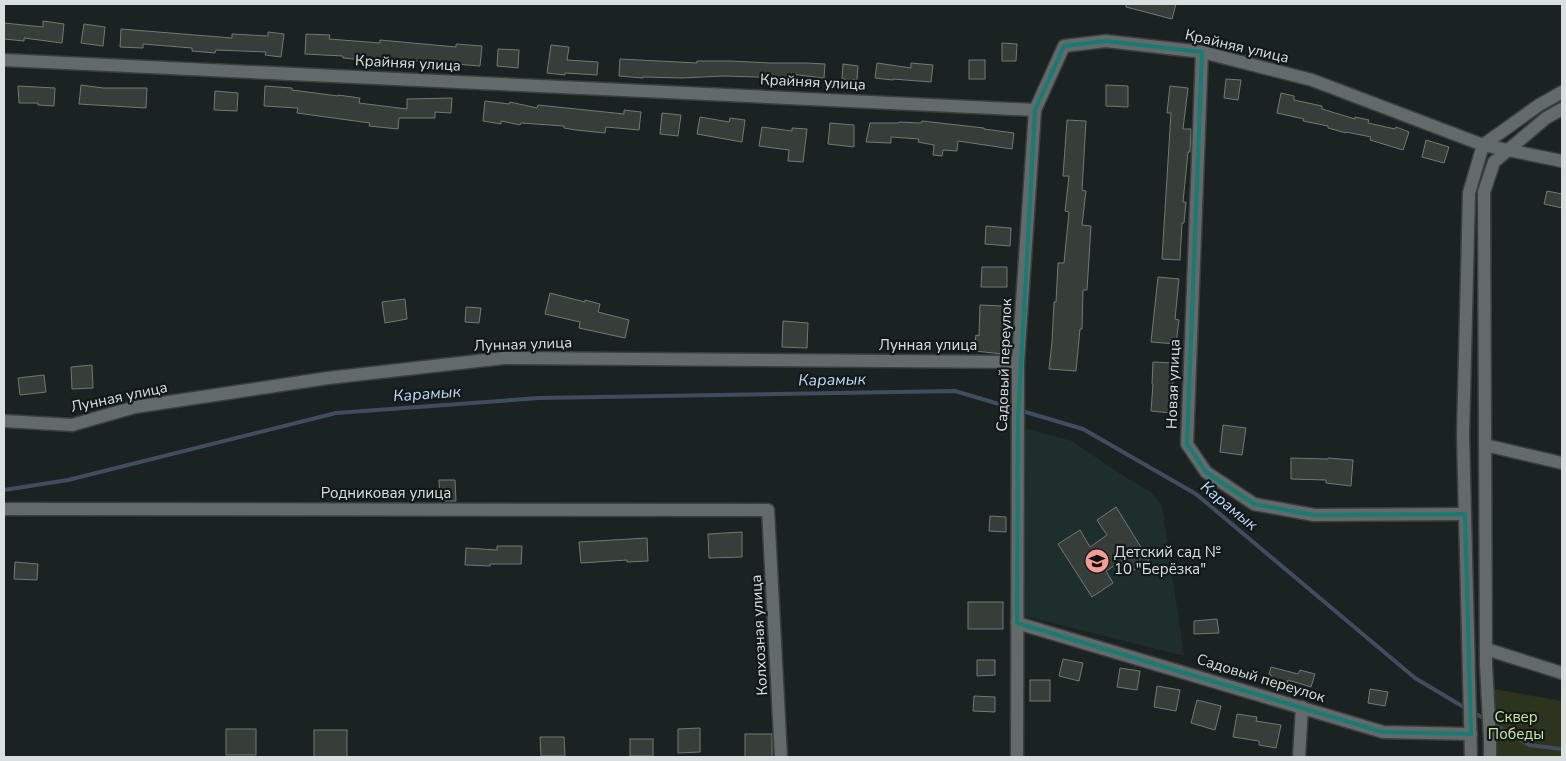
<svg xmlns="http://www.w3.org/2000/svg" width="1566" height="761" font-family="'Nunito Sans',sans-serif">
  <style>
    .built { fill: #1e2e2c }
    .green { fill: #2c341d }
    .lines { fill: none; stroke-linecap: round; stroke-linejoin: round }
    .stream { stroke: #414c60; stroke-width: 4 }
    .building { fill: #373d39; stroke: #727974 }
    .minor-casing { stroke: #393f3e; stroke-width: 15 }
    .minor { stroke: #626b6a; stroke-width: 12 }
    .marked { fill: none; stroke: #197b74; stroke-width: 4; stroke-linejoin: round }
    .labels { text-anchor: middle; dominant-baseline: central; stroke-width: 4.5; stroke-linejoin: round; paint-order: stroke }
    .street-label { font-size: 15px; fill: #dae0df; stroke: #121919 }
    .poi-label { font-size: 15px; fill: #dae0df; stroke: #121919; text-anchor: start }
    .park-label { font-size: 15px; fill: #cee69f; stroke: #121919 }
    .water-label { font-size: 16px; font-style: italic; fill: #bdd8fc; stroke: #121919 }
  </style>
  <rect width="100%" height="100%" fill="#1b2322"/>
  <!-- built -->
  <path class="built" d="M1024,428L1072,441L1117,472L1152,493L1162,506L1184,656L1025,616Z"/>
  <!-- green -->
  <path class="green" d="M1481,687L1562,701V757H1486Z"/>
  <g class="lines">
    <!-- stream -->
    <g class="stream">
      <path d="M4,490L68,480L336,413L539,398L955,391L1083,429L1196,494L1415,678L1467,709"/>
      <path d="M1474,713L1487,720"/>
      <path d="M1493,724L1529,745L1562,749"/>
    </g>
  </g>
  <!-- building -->
  <g class="building">
    <path d="M1126,4H1176L1172,19L1126,7Z"/>
    <path d="M43,21L64,24L62,43L24,38V41L4,39V23L43,27Z"/>
    <path d="M84,24L105,27L103,46L81,43Z"/>
    <path d="M121,29L232,38V34L268,36V32L284,34L281,57L265,55L266,52L216,50L215,53L192,51V48L143,44V48L120,47Z"/>
    <path d="M306,34L330,35L329,39L380,43V40L456,47V44L482,46L480,66L403,60H364L343,58V56L305,54Z"/>
    <path d="M1002,43L1017,44L1016,61H1002Z"/>
    <path d="M551,45L569,47L567,60L598,62L597,75L565,73V75L547,73Z"/>
    <path d="M498,49L519,50L518,68L497,66Z"/>
    <path d="M620,59L697,63V61H730L770,63H807L825,64L824,78L790,74V78L723,76L682,78L643,77V78L619,76Z"/>
    <rect x="969" y="60" width="16" height="19"/>
    <path d="M877,63L911,68V63L933,65L931,82L893,79V80L875,78Z"/>
    <path d="M843,64L858,66L857,80L842,79Z"/>
    <path d="M1226,79L1241,80L1238,100L1224,98Z"/>
    <path d="M81,85L103,88H147L146,108L79,104Z"/>
    <path d="M1106,85L1128,86V107L1106,106Z"/>
    <path d="M18,86L55,88L54,106L38,105V103H19Z"/>
    <path d="M265,86L292,88V90L338,96V95L360,98L359,103L407,109V99L452,98L451,113L435,112V118H399L398,129L369,126L370,123L297,113L298,108L264,106Z"/>
    <path d="M1170,86L1188,88L1183,129H1191L1190,152H1188L1183,202H1186L1184,223H1182L1180,260L1162,259L1171,113H1167Z"/>
    <path d="M215,91L238,93L237,111L214,110Z"/>
    <path d="M1281,93L1294,96V100L1322,106V109L1355,119V117L1369,120L1368,123L1395,129L1396,127L1409,132L1403,150L1370,140L1371,137L1346,132V133L1328,128V126L1303,121L1304,119L1277,113Z"/>
    <path d="M485,101L509,104L510,102L537,108L538,105L624,114V110L641,112L639,130L606,127L605,133L576,130L564,128V126L521,123L520,125L501,121V124L483,121Z"/>
    <path d="M662,113L681,115L678,136L660,134Z"/>
    <path d="M700,117L729,122L730,118L745,120L742,142L697,134Z"/>
    <path d="M1067,120L1086,121L1082,190L1086,191L1082,225L1091,226L1087,290H1083L1082,329H1080L1076,371L1049,369L1052,342L1054,302H1056L1058,263H1064L1069,212L1065,211L1069,176H1063Z"/>
    <path d="M922,121L984,128V129L1014,133L1012,149L958,141L957,151L943,150L942,156L933,155L934,145L918,142L919,139L891,137V143L866,142L870,123H899V122L921,123Z"/>
    <path d="M830,123L854,125V147L828,144Z"/>
    <path d="M762,127L792,131V128L807,129L803,162L788,161L789,150L759,146Z"/>
    <path d="M1426,140L1449,147L1444,163L1422,157Z"/>
    <path d="M1547,191L1562,194V208L1544,204Z"/>
    <path d="M986,226L1011,228L1010,246L985,244Z"/>
    <path d="M982,267H1007V287H981Z"/>
    <path d="M1158,277L1179,279L1175,319L1179,320L1176,344L1151,342Z"/>
    <path d="M550,293L585,302V300L600,304L598,312L629,320L625,338L579,328L580,322L545,314Z"/>
    <path d="M405,299L407,319L385,323L382,302Z"/>
    <path d="M980,305L1003,306V338H1004L1003,354L974,351L976,335L979,336Z"/>
    <path d="M466,307L481,308L479,323L465,322Z"/>
    <path d="M783,321L808,323L807,348L782,347Z"/>
    <path d="M1153,362L1174,363L1171,413L1151,411L1153,384H1152Z"/>
    <path d="M92,365L93,388L72,389L71,367Z"/>
    <path d="M44,375L46,392L20,395L18,378Z"/>
    <path d="M1223,425L1246,428L1242,455L1220,452Z"/>
    <path d="M1291,458L1328,459V458L1353,460L1351,486L1326,483V480L1291,479Z"/>
    <path d="M439,480H455L456,501H440Z"/>
    <path d="M1116,507L1149,560L1131,572L1123,560L1106,571L1113,583L1092,597L1058,544L1080,530L1090,547L1107,535L1097,520Z"/>
    <path d="M990,516L1006,517V532L989,531Z"/>
    <path d="M742,532V557L709,558L708,534Z"/>
    <path d="M647,538L648,561L627,562V560L581,563L579,542Z"/>
    <path d="M497,546H522L521,564H490V566L465,565L466,548L497,550Z"/>
    <path d="M15,562L38,564L37,580L14,579Z"/>
    <rect x="968" y="602" width="35" height="27"/>
    <path d="M1217,619L1219,633L1194,634V621Z"/>
    <path d="M1063,659L1083,663L1079,681L1059,676Z"/>
    <path d="M977,660H995V675L977,676Z"/>
    <path d="M1271,667L1298,674L1300,670L1315,674L1311,687L1288,680L1286,686L1269,682L1271,675L1269,674Z"/>
    <path d="M1120,668L1140,671L1137,690L1117,687Z"/>
    <rect x="1030" y="680" width="20" height="21"/>
    <path d="M1157,686L1180,690L1176,711L1154,707Z"/>
    <path d="M1370,689L1388,692L1385,706L1368,703Z"/>
    <path d="M974,696L995,697V712L973,711Z"/>
    <path d="M1197,700L1221,706L1215,730L1191,723Z"/>
    <path d="M1237,714L1257,717L1256,721L1281,725L1276,748L1259,745V741L1233,737Z"/>
    <path d="M700,728V752L678,753V729Z"/>
    <rect x="226" y="729" width="30" height="26"/>
    <rect x="314" y="730" width="33" height="27"/>
    <rect x="745" y="734" width="27" height="23"/>
    <path d="M540,737H564L565,756H541Z"/>
    <rect x="630" y="739" width="23" height="17"/>
  </g>
  <g class="lines">
    <defs>
      <g id="minor">
        <path d="M1202,52L1187,444L1206,472L1254,504L1314,515L1465,514"/>
        <path d="M4,60L1035,110L1064,46L1106,41L1202,52L1312,80L1483,145L1562,161"/>
        <path d="M4,421L72,425L135,407L328,378L504,358L1018,362"/>
        <path d="M1485,445L1562,463"/>
        <path d="M4,509L768,510L781,757"/>
        <path d="M1017,623L1383,732L1471,734"/>
        <path d="M1486,649L1562,673"/>
        <path d="M1017,757L1018,362L1035,110"/>
        <path d="M1299,757L1302,707"/>
        <path d="M1471,757L1463,435L1469,193L1483,145L1539,105L1562,92"/>
        <path d="M1490,757V739L1486,665L1484,192L1494,162L1546,118L1562,109"/>
      </g>
    </defs>
    <!-- minor casing -->
    <use href="#minor" class="minor-casing"/>
    <!-- minor -->
    <use href="#minor" class="minor"/>
  </g>
  <!-- marked area -->
  <path class="marked" d="M1106,41L1202,52L1187,444L1206,472L1254,504L1314,515L1465,514L1471,734L1383,732L1017,623L1018,418L1035,110L1064,46Z"/>
  <!-- icons -->
  <defs>
    <symbol id="school-disc" viewBox="-11 -11 22 22"><circle r="9.5" fill="#f59c94" stroke="#121919"/><path d="M0-5L7-2L0 1L-7-2ZM-4 1L0 2.5L4 1V4Q0 6-4 4Z" fill="#111"/></symbol>
  </defs>
  <g fill-rule="evenodd">
    <use href="#school-disc" x="1083" y="547" width="28" height="28"/>
  </g>
  <g class="labels">
    <!-- street labels -->
    <g class="street-label">
      <text transform="translate(1237 46) rotate(13)">Крайняя улица</text>
      <text transform="translate(408 63) rotate(3)">Крайняя улица</text>
      <text transform="translate(813 82) rotate(3)">Крайняя улица</text>
      <text transform="translate(523 344) rotate(-2)">Лунная улица</text>
      <text x="928" y="345">Лунная улица</text>
      <text transform="translate(1004 365) rotate(-88)">Садовый переулок</text>
      <text transform="translate(1173 384) rotate(-88)">Новая улица</text>
      <text transform="translate(119 397) rotate(-12)">Лунная улица</text>
      <text x="386" y="493">Родниковая улица</text>
      <text transform="translate(759 635) rotate(-93)">Колхозная улица</text>
      <text transform="translate(1261 678) rotate(17)">Садовый переулок</text>
    </g>
    <!-- poi labels -->
    <g class="poi-label">
      <text x="1114" y="552">Детский сад №<tspan x="1114" dy="17">10 "Берёзка"</tspan></text>
    </g>
    <!-- park labels -->
    <g class="park-label">
      <text x="1516" y="717">Сквер<tspan x="1516" dy="17">Победы</tspan></text>
    </g>
    <!-- water labels -->
    <g class="water-label">
      <text transform="translate(832 380) rotate(-1)">Карамык</text>
      <text transform="translate(427 394) rotate(-4)">Карамык</text>
      <text transform="translate(1229 506) rotate(39)">Карамык</text>
    </g>
  </g>
  <!-- border -->
  <rect width="1566" height="761" fill="none" stroke="#dae0df" stroke-width="10"/>
</svg>
